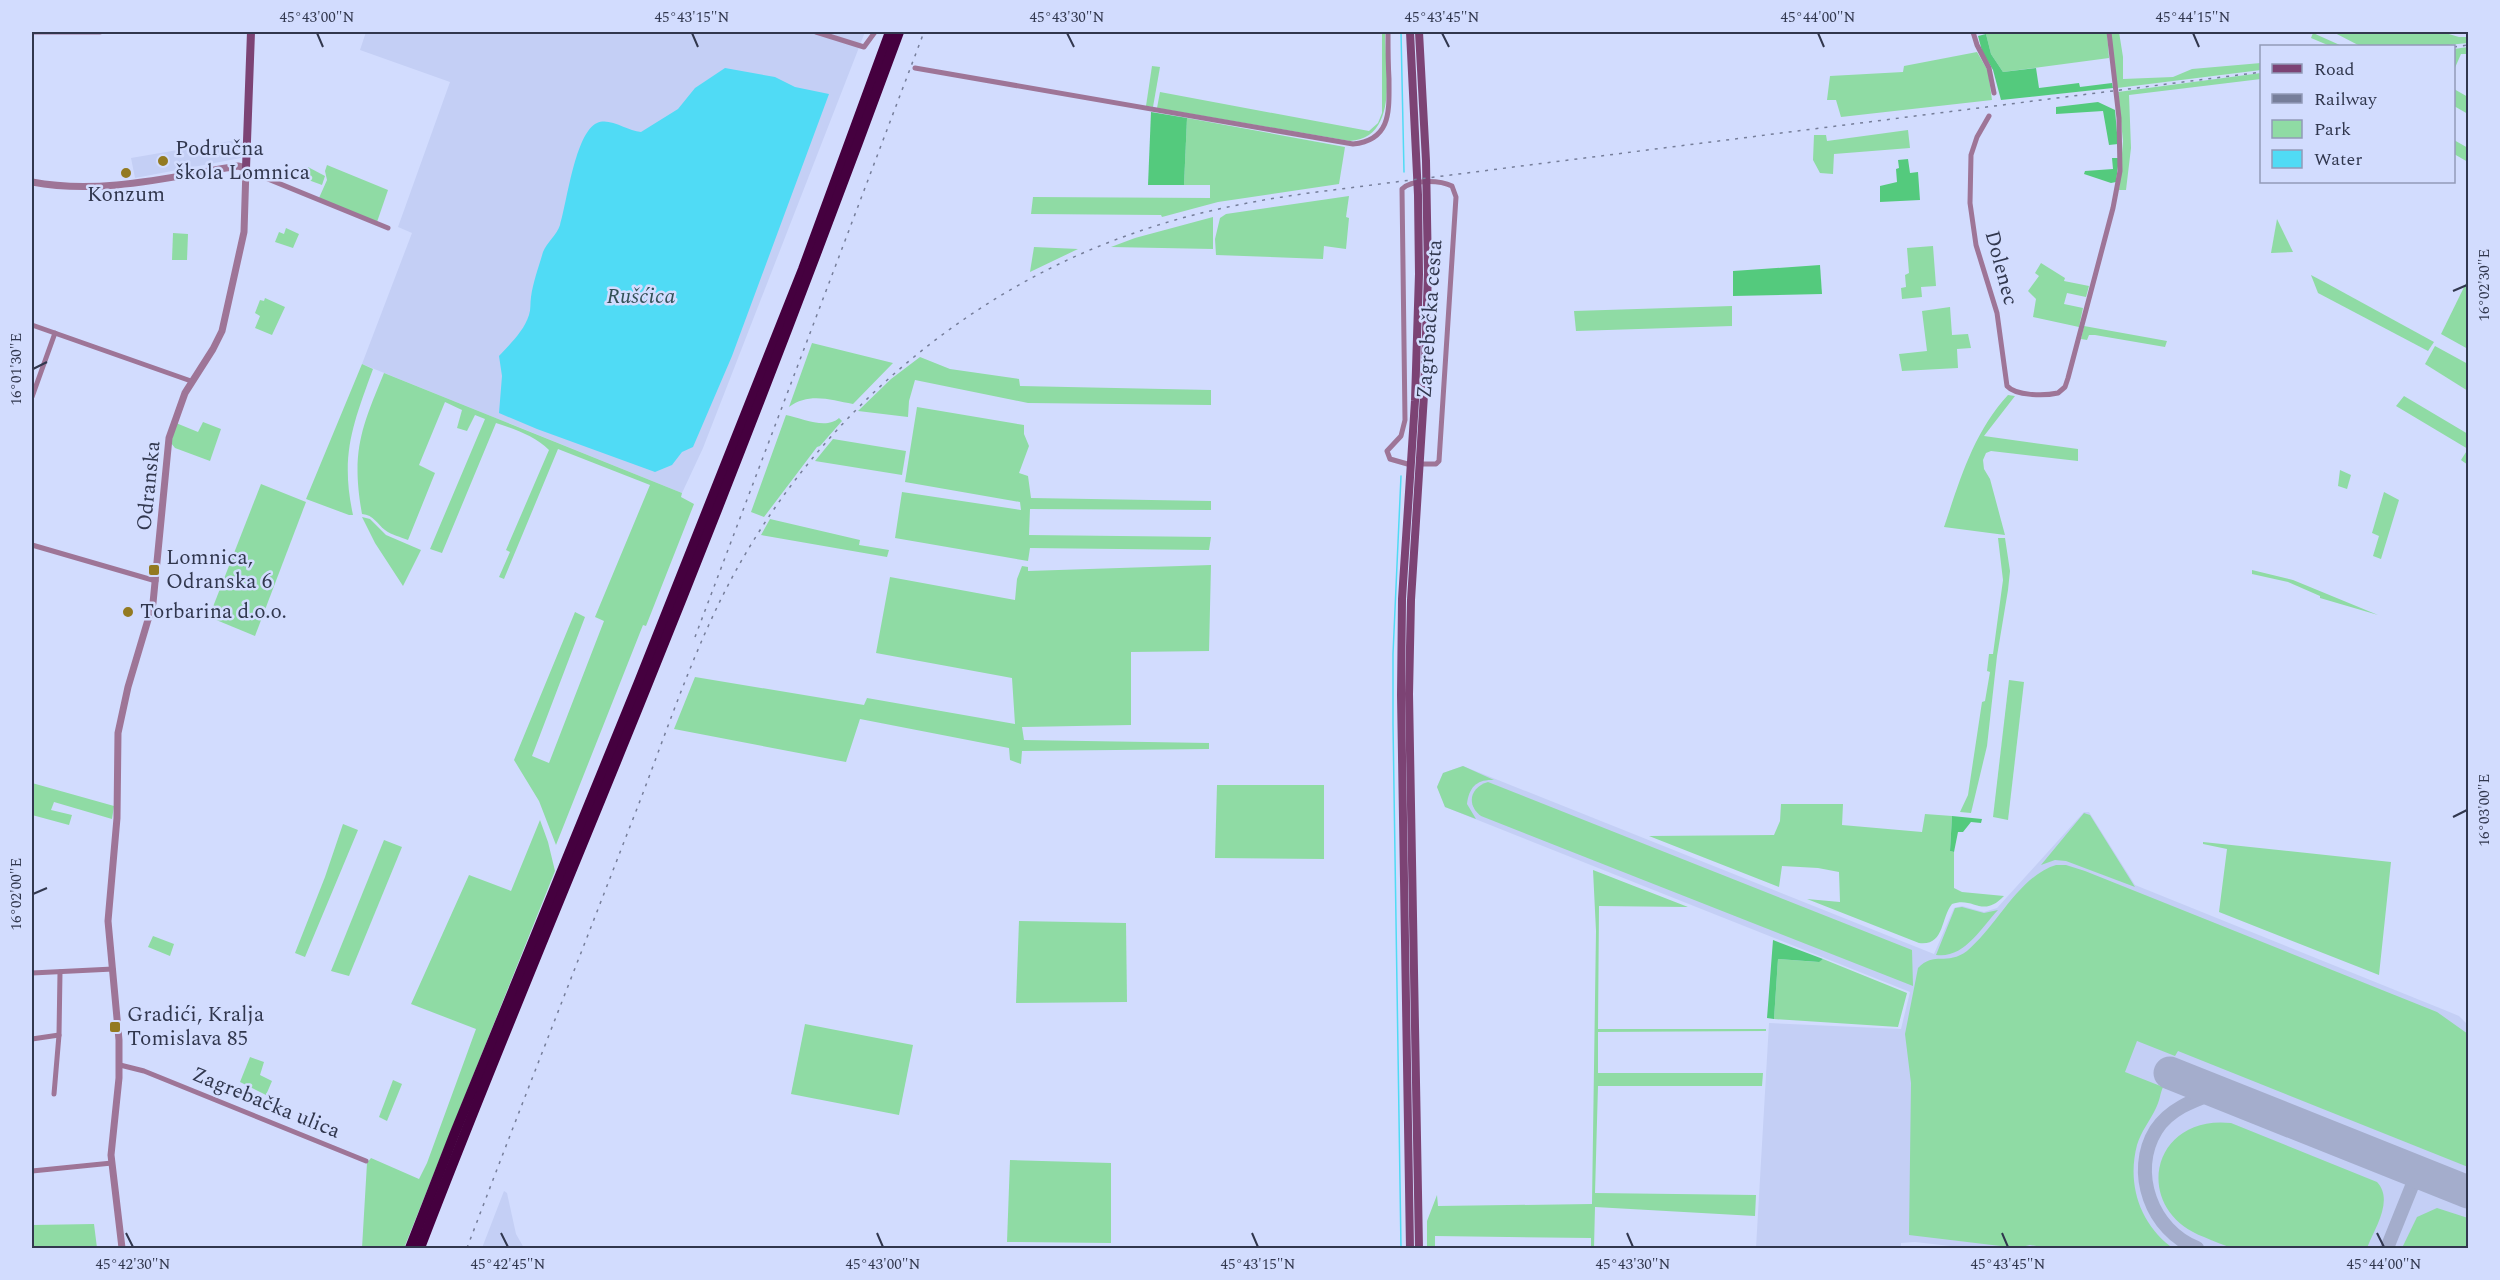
<svg xmlns="http://www.w3.org/2000/svg" width="2500" height="1280" font-family="Spectral,serif">
  <style>
    .built { fill: #c4cff5 }
    .green { fill: #8fdba4 }
    .forest { fill: #54ca7d }
    .water { fill: #50dbf5 }
    .lines { fill: none; stroke-linecap: round; stroke-linejoin: round }
    .stream { stroke: #50dbf5; stroke-width: 1.5 }
    .taxiway { stroke: #a4adcc; stroke-width: 14 }
    .runway { stroke: #a4adcc; stroke-width: 33 }
    .minor { stroke: #9e7597; stroke-width: 5 }
    .tertiary { stroke: #9e7597; stroke-width: 7 }
    .secondary { stroke: #7c4374; stroke-width: 8 }
    .motorway { stroke: #45003f; stroke-width: 10 }
    .rail { stroke: #767e9a; stroke-width: 1.5; stroke-dasharray: 3 6; stroke-linecap: butt }
    .ticks { fill: none; stroke: #31374e; stroke-width: 2 }
    .poi-dot { fill: #937a21; stroke: #d2dcfe; stroke-width: 2 }
    .labels { text-anchor: middle; dominant-baseline: central; stroke-width: 5; stroke-linejoin: round; paint-order: stroke }
    .poi-label { font-size: 21px; fill: #31374e; stroke: #d2dcfe; text-anchor: start }
    .street-label { font-size: 21px; fill: #31374e; stroke: #d2dcfe }
    .water-label { font-size: 22px; font-style: italic; fill: #325056; stroke: #d2dcfe }
    .neatline { fill: none; stroke: #31374e; stroke-width: 2 }
    .ticks-label { font-size: 15px; text-anchor: middle; fill: #31374e }
  </style>
  <rect width="100%" height="100%" fill="#d2dcfe"/>
  <!-- built -->
  <g class="built">
    <path d="M366,32H865L703,448L682,493L362,364L412,233L398,227L450,82L360,50Z"/>
    <path d="M242,139L241,158L135,178L131,158Z"/>
    <path d="M1463,766L1934,954L1954,908L1962,906L1984,912L1997,908L2084,812H2089L2135,885L2447,1011L2459,1016L2468,1025V1248H1968L1915,1242L1901,1243V1248H1756L1769,1023L1901,1029L1910,992L1445,807L1437,787L1443,773Z"/>
    <path d="M504,1191L507,1193L516,1234L524,1248H482Z"/>
  </g>
  <!-- green -->
  <g class="green">
    <path d="M1382,32H1385C1385,67 1400,138 1350,141L1157,108L1160,92L1369,131L1378,123L1382,113Z"/>
    <path d="M2003,32H2107L2109,58L2003,72L1991,54L1986,34Z"/>
    <path d="M2110,32H2119L2123,57V79L2173,77L2192,69L2261,63V70L2117,88Z"/>
    <path d="M2333,32H2442L2459,37H2468V43L2438,46H2360Z"/>
    <path d="M2313,33L2342,46H2330L2311,38Z"/>
    <path d="M2468,47V54H2461L2454,70V49Z"/>
    <path d="M1977,52L1988,71L1992,100L1841,117L1836,100H1827L1830,76L1903,72L1904,66Z"/>
    <path d="M1152,66L1160,67L1153,107L1146,106Z"/>
    <path d="M2261,73V79L2129,95L2131,148L2126,190H2119L2123,141L2118,92Z"/>
    <path d="M2454,89L2468,97V114L2454,106Z"/>
    <path d="M1187,118L1345,147L1339,184L1218,202L1162,217L1161,215L1031,214L1033,197L1210,198V185H1184Z"/>
    <path d="M1908,130L1910,148L1834,154L1833,174L1820,173L1813,160L1814,135H1826L1827,141Z"/>
    <path d="M2454,140L2468,148V162L2454,154Z"/>
    <path d="M327,165L388,190L377,222L319,198L327,180L325,171Z"/>
    <path d="M308,167L325,176L322,185L303,178Z"/>
    <path d="M1349,196L1346,217L1349,218L1346,249L1324,246L1323,259L1216,255L1215,239L1220,218L1226,214Z"/>
    <path d="M1213,217V249L1111,247L1135,238Z"/>
    <path d="M2277,219L2293,252L2271,253Z"/>
    <path d="M286,228L299,234L293,248L275,242L279,232L284,234Z"/>
    <path d="M173,233L188,234L187,260H172Z"/>
    <path d="M1933,246L1936,286L1921,287L1922,297L1902,299L1901,288L1906,287L1905,275L1909,273L1907,248Z"/>
    <path d="M1034,247L1078,249L1030,272Z"/>
    <path d="M2041,263L2065,278L2064,281L2089,286L2086,297L2067,293L2064,304L2083,308L2079,327L2033,317L2036,299L2028,291L2039,276L2035,273Z"/>
    <path d="M2311,275L2328,284L2434,342L2428,351L2318,293Z"/>
    <path d="M2468,279V349L2441,334Z"/>
    <path d="M265,298L285,307L272,335L255,328L260,316L255,313L260,300L264,301Z"/>
    <path d="M1732,306V326L1576,331L1574,311Z"/>
    <path d="M1950,307L1952,335L1968,334L1971,348L1957,349L1958,368L1902,371L1899,354L1927,351L1922,311Z"/>
    <path d="M2084,326L2167,341L2165,347L2095,335H2089L2087,340L2081,339Z"/>
    <path d="M812,343L893,363L853,404C831,400 809,392 789,407Z"/>
    <path d="M2435,346L2468,364V391L2425,364Z"/>
    <path d="M920,357L950,369L1019,379L1020,386L1211,390V405L1028,403L915,380L909,401L908,417L858,411L891,379Z"/>
    <path d="M362,364L373,369C353,424 340,455 353,515H349L306,499Z"/>
    <path d="M384,373L682,493L681,497L694,504L646,626L643,625L556,845L539,801L514,760L575,612L585,617L532,756L549,763L604,621L595,617L650,485L558,449L504,579L499,577L510,552L506,550L549,450C535,436 514,429 496,423L442,553L430,549L485,419L475,415L467,431L457,428L462,410L445,402L419,465L435,473L408,540C401,537 391,535 385,530C377,524 374,515 362,514C351,452 361,429 384,373Z"/>
    <path d="M2008,395L2015,396L1984,436L2078,449V461L1991,451L1986,453L1983,460L1984,469L1990,479L2005,535L1944,527C1960,480 1973,433 2008,395Z"/>
    <path d="M2404,396L2468,434V465L2461,460L2468,449L2396,406Z"/>
    <path d="M917,407L1024,425V434L1029,446L1019,473L1028,476L1031,498L1211,501V510L1030,509L1029,535L1211,537L1209,550L1030,548L1028,561L895,538L902,492L1021,510L1020,502L905,482Z"/>
    <path d="M786,415C802,418 826,430 839,418L842,421L820,446L817,447L764,517L751,512Z"/>
    <path d="M203,422L221,429L210,461L175,448L171,443L176,423L198,432Z"/>
    <path d="M833,439L906,451L902,475L815,461Z"/>
    <path d="M2340,470L2351,475L2347,489L2338,486Z"/>
    <path d="M261,484L306,502L255,636L209,617Z"/>
    <path d="M2384,492L2399,500L2381,559L2373,556L2379,536L2372,533Z"/>
    <path d="M362,517L370,519L386,535L421,550L403,586L375,543Z"/>
    <path d="M770,519L860,540L859,545L889,550L887,557L761,535Z"/>
    <path d="M1998,538H2005L2010,571L2008,590L1997,656L1987,746L1971,813L1960,812L1968,795L1982,702L1985,701L1990,672L1987,671L1989,654H1993L2003,580Z"/>
    <path d="M1211,565L1209,651L1131,652V725L1022,727L1024,740L1209,743V749L1022,751L1021,764L1010,760L1009,748L860,719L846,762L674,729L695,677L864,705L867,698L1015,724L1012,678L876,653L890,577L1015,600L1017,579L1022,566L1028,567V571Z"/>
    <path d="M2252,570L2293,580L2378,615L2320,598V596L2288,582L2252,574Z"/>
    <path d="M2009,680L2024,682L2008,820L1993,817Z"/>
    <path d="M1463,766L1494,780C1477,779 1469,787 1467,804L1476,819L1445,807L1437,787L1443,773Z"/>
    <path d="M1488,782L1912,950L1913,986L1481,816C1466,805 1470,787 1488,782Z"/>
    <path d="M32,783L114,806L112,819L54,802L51,810L72,815L69,825L32,815Z"/>
    <path d="M1217,785H1324V859L1215,858Z"/>
    <path d="M1781,804H1843L1842,825L1922,832L1925,814L1952,816L1950,851L1954,852V888L1962,892L2004,896C1982,919 1974,896 1952,904C1940,919 1945,946 1919,943L1807,899L1840,902L1839,872L1818,868L1782,866L1779,887L1649,836L1774,835L1780,821Z"/>
    <path d="M2084,813L2090,815L2135,887L2066,861L2055,860L2041,865Z"/>
    <path d="M540,820L548,842L555,871L404,1248H362L367,1163L371,1158L419,1179L427,1163L476,1029L411,1004L469,875L511,891Z"/>
    <path d="M343,824L358,830L305,957L295,953L325,877Z"/>
    <path d="M384,840L402,847L349,976L331,971Z"/>
    <path d="M2203,842L2391,862L2379,975L2219,912L2227,849L2203,844Z"/>
    <path d="M2056,865H2066L2085,871L2437,1012L2468,1034V1167L2178,1051L2175,1056L2137,1041L2125,1072L2163,1087C2160,1094 2160,1100 2156,1108C2150,1121 2141,1131 2137,1145C2127,1183 2139,1222 2170,1246L2168,1248H2049L2030,1245L2017,1248L1909,1235L1911,1083L1905,1034L1918,968C1934,951 1947,966 1967,951C1997,926 2019,876 2056,865Z"/>
    <path d="M1593,870L1688,907L1599,906L1598,1029H1766V1031L1598,1032V1073H1763L1762,1086H1598L1595,1193L1756,1195L1755,1216L1595,1207L1594,1248H1591V1238L1435,1236V1248H1427V1221L1437,1195L1438,1206L1592,1204L1596,931Z"/>
    <path d="M1962,907L1984,913L1998,910C1981,928 1964,959 1936,955L1955,908Z"/>
    <path d="M1019,921L1126,923L1127,1002L1016,1003Z"/>
    <path d="M153,936L174,944L170,956L148,947Z"/>
    <path d="M1778,959L1818,962L1823,959L1907,993L1898,1027L1774,1019Z"/>
    <path d="M805,1024L913,1045L899,1115L791,1094Z"/>
    <path d="M250,1057L264,1062L260,1075L272,1081L266,1095L240,1082Z"/>
    <path d="M393,1080L402,1084L387,1121L379,1117Z"/>
    <path d="M2231,1123L2377,1182C2394,1200 2375,1228 2367,1248C2337,1249 2306,1248 2275,1248C2263,1248 2247,1251 2234,1248C2224,1246 2214,1241 2204,1237C2131,1210 2150,1114 2231,1123Z"/>
    <path d="M1010,1160L1111,1163V1243L1007,1242Z"/>
    <path d="M2437,1208L2468,1218V1248H2402L2417,1217Z"/>
    <path d="M94,1224L97,1248H32V1225Z"/>
  </g>
  <!-- forest -->
  <g class="forest">
    <path d="M1986,34L1991,54L2003,72L2036,68L2039,88L2079,83L2080,87L2112,83L2113,88L2001,100L1993,70L1982,51L1978,36Z"/>
    <path d="M2098,102L2115,110L2118,144L2109,145L2103,111L2056,114V107Z"/>
    <path d="M1151,112L1187,118L1184,185H1148Z"/>
    <path d="M2112,158H2119L2116,182L2111,183L2084,174L2085,171L2113,169Z"/>
    <path d="M1908,159L1910,173L1918,172L1920,200L1880,202V186L1897,182L1896,169L1899,168L1898,160Z"/>
    <path d="M1820,265L1822,294L1733,296V271Z"/>
    <path d="M1952,816L1982,819L1981,823L1971,822L1963,832H1958L1954,852L1950,851Z"/>
    <path d="M1773,940L1823,959L1819,962L1778,959L1774,1019L1767,1018Z"/>
  </g>
  <!-- water -->
  <path class="water" d="M725,68L775,77L795,87L829,94L732,356L693,447L682,452L672,465L655,472L537,429L499,413L502,376L499,356C510,344 524,331 529,315C531,309 530,303 531,297C533,282 539,266 543,252C547,242 557,235 560,225C567,203 575,133 597,123C610,117 627,131 641,132L678,109L695,88Z"/>
  <g class="lines">
    <!-- stream -->
    <g class="stream">
      <path d="M1401,32L1404,172"/>
      <path d="M1401,476L1393,654V724L1401,1248"/>
    </g>
    <!-- taxiway -->
    <g class="taxiway">
      <path d="M2197,1248C2152,1231 2130,1172 2156,1130C2170,1108 2195,1100 2217,1092"/>
      <path d="M2387,1248L2418,1171"/>
    </g>
    <!-- runway -->
    <path class="runway" d="M2170,1073L2468,1192"/>
    <!-- minor -->
    <g class="minor">
      <path d="M32,32H100"/>
      <path d="M816,32L864,47L875,32"/>
      <path d="M1973,32L1977,45L1989,68L1994,93"/>
      <path d="M915,68L1353,144C1392,140 1389,110 1389,79C1388,63 1388,47 1388,32"/>
      <path d="M1989,116L1977,137L1971,155L1970,203L1976,245L1997,313L2007,386C2016,396 2044,396 2058,393L2065,387L2068,378L2113,208L2120,171L2119,118L2109,32"/>
      <path d="M246,170L388,228"/>
      <path d="M32,325L191,381"/>
      <path d="M32,397L55,333"/>
      <path d="M1411,465L1390,459L1387,451L1401,436L1405,420L1402,189C1412,179 1440,180 1452,186L1456,197L1439,461L1436,464H1420"/>
      <path d="M32,545L156,581"/>
      <path d="M32,973L113,969"/>
      <path d="M32,1039L59,1035"/>
      <path d="M120,1065L144,1071L366,1161"/>
      <path d="M54,1094L59,1035L60,972"/>
      <path d="M32,1171L112,1163"/>
    </g>
    <!-- tertiary -->
    <path class="tertiary" d="M32,182C101,195 170,177 238,166L246,168L244,232L222,331L213,349L185,393L169,438L153,603L128,687L118,733L117,818L108,921L119,1040V1078L111,1155L122,1248"/>
    <!-- secondary -->
    <g class="secondary">
      <path d="M1419,32L1426,161L1428,273L1424,395L1411,600L1409,694L1419,1248"/>
      <path d="M246,168L251,32"/>
      <path d="M1410,1248L1401,695L1402,599L1415,401L1419,274L1418,195L1410,32"/>
    </g>
    <!-- motorway -->
    <g class="motorway">
      <path d="M410,1248L454,1135L639,682L803,269L890,32"/>
      <path d="M420,1248C492,1060 571,874 646,688C734,470 818,252 899,32"/>
    </g>
    <!-- rail -->
    <g class="rail">
      <path d="M2454,47L2468,45"/>
      <path d="M695,637L924,32"/>
      <path d="M467,1248C520,1108 575,969 629,829C663,744 690,655 734,574C821,415 967,289 1140,231C1195,212 1252,201 1309,193L2262,72"/>
    </g>
  </g>
  <!-- ticks -->
  <path class="ticks" d="M317,33L323,47M692,33L698,47M1067,33L1074,47M1442,33L1449,47M1818,33L1824,47M2193,33L2199,47M2453,291L2467,285M33,369L47,362M2453,817L2467,810M33,894L47,888M126,1233L133,1247M501,1233L508,1247M877,1233L883,1247M1252,1233L1258,1247M1627,1233L1633,1247M2002,1233L2008,1247M2377,1233L2384,1247"/>
  <!-- markers -->
  <g class="poi-dot">
    <circle cx="163" cy="161" r="6"/>
    <circle cx="126" cy="173" r="6"/>
    <rect x="148" y="564" width="12" height="12" rx="3"/>
    <circle cx="128" cy="612" r="6"/>
    <rect x="109" y="1021" width="12" height="12" rx="3"/>
  </g>
  <g class="labels">
    <!-- poi labels -->
    <g class="poi-label">
      <text x="175" y="149">Područna<tspan x="175" dy="24">škola Lomnica</tspan></text>
      <text x="126" y="195" text-anchor="middle">Konzum</text>
      <text x="166" y="558">Lomnica,<tspan x="166" dy="24">Odranska 6</tspan></text>
      <text x="140" y="612">Torbarina d.o.o.</text>
      <text x="127" y="1015">Gradići, Kralja<tspan x="127" dy="24">Tomislava 85</tspan></text>
    </g>
    <!-- street labels -->
    <g class="street-label">
      <text transform="translate(2001 268) rotate(75)">Dolenec</text>
      <text transform="translate(1430 319) rotate(-86)">Zagrebačka cesta</text>
      <text transform="translate(149 486) rotate(-84)">Odranska</text>
      <text transform="translate(266 1103) rotate(22)">Zagrebačka ulica</text>
    </g>
    <!-- water labels -->
    <g class="water-label">
      <text x="641" y="296">Rušćica</text>
    </g>
  </g>
  <!-- border -->
  <rect width="2500" height="1280" fill="none" stroke="#d2dcfe" stroke-width="66"/>
  <!-- legend -->
  <rect x="2260" y="45" width="195" height="138" fill="#d2dcfe" stroke="#929ab8" stroke-width="1.5"/>
  <rect x="2272" y="64" width="30" height="9" fill="#7c4374" stroke="#929ab8" stroke-width="1.5"/>
  <text x="2314" y="75" font-size="18" fill="#31374e">Road</text>
  <rect x="2272" y="94" width="30" height="9" fill="#767e9a" stroke="#929ab8" stroke-width="1.5"/>
  <text x="2314" y="105" font-size="18" fill="#31374e">Railway</text>
  <rect x="2272" y="120" width="30" height="18" fill="#8fdba4" stroke="#929ab8" stroke-width="1.5"/>
  <text x="2314" y="135" font-size="18" fill="#31374e">Park</text>
  <rect x="2272" y="150" width="30" height="18" fill="#50dbf5" stroke="#929ab8" stroke-width="1.5"/>
  <text x="2314" y="165" font-size="18" fill="#31374e">Water</text>
  <rect x="33" y="33" width="2434" height="1214" class="neatline"/>
  <g class="ticks-label">
    <text x="317" y="22">45°43'00"N</text>
    <text x="692" y="22">45°43'15"N</text>
    <text x="1067" y="22">45°43'30"N</text>
    <text x="1442" y="22">45°43'45"N</text>
    <text x="1818" y="22">45°44'00"N</text>
    <text x="2193" y="22">45°44'15"N</text>
    <text transform="translate(2484 285) rotate(-90)" y="5">16°02'30"E</text>
    <text transform="translate(16 369) rotate(-90)" y="5">16°01'30"E</text>
    <text transform="translate(2484 810) rotate(-90)" y="5">16°03'00"E</text>
    <text transform="translate(16 894) rotate(-90)" y="5">16°02'00"E</text>
    <text x="133" y="1269">45°42'30"N</text>
    <text x="508" y="1269">45°42'45"N</text>
    <text x="883" y="1269">45°43'00"N</text>
    <text x="1258" y="1269">45°43'15"N</text>
    <text x="1633" y="1269">45°43'30"N</text>
    <text x="2008" y="1269">45°43'45"N</text>
    <text x="2384" y="1269">45°44'00"N</text>
  </g>
</svg>
